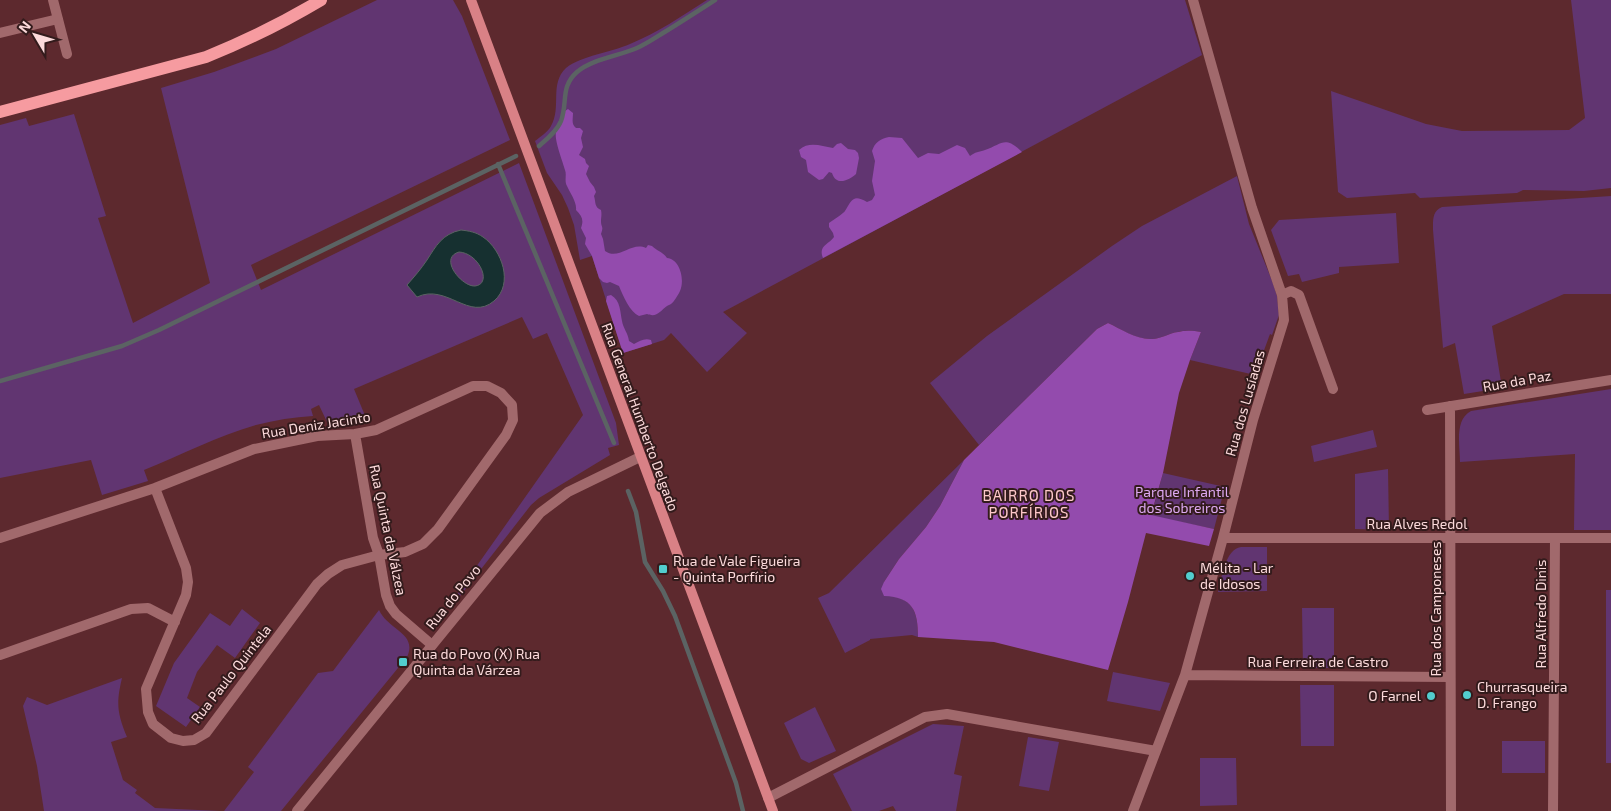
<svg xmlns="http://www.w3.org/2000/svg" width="1611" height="811" font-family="'Exo 2',sans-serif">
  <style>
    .green { fill: #613571 }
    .forest { fill: #934bad }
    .water { fill: #163030; stroke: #5b6363; fill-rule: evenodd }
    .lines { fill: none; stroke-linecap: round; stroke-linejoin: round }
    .stream { stroke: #5b6363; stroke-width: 4.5 }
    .minor { stroke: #a1696c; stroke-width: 10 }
    .tertiary { stroke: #a1696c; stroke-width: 10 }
    .secondary { stroke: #d98186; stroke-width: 10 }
    .primary { stroke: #f69ba0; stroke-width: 12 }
    .poi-dot { fill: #52cdce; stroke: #331b1c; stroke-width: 2 }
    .labels { text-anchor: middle; stroke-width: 4; stroke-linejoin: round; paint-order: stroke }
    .street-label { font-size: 14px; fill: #fcdadb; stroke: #331b1c }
    .park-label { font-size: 14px; fill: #dda9f2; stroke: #331b1c }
    .poi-label { font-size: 14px; fill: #fcdadb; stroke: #331b1c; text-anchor: start }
    .neighbourhood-label { font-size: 15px; letter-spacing: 1px; fill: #fec8ca; stroke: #331b1c }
  </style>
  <rect width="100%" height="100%" fill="#5d292e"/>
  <path class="green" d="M377,0H453L462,16L510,140L251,265L261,290L519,163L616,423L619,445L608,448L610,455L539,498L531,505L460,596L457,594L583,415L547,333L533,339L522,317L354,389L366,418L328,424L319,405L311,409L313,416C294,417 275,420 256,425C218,436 181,455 144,470L148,481L102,495L91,460L0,478V125L26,118L29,126L74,114L106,216L98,218L133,323L210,283L161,88L214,72L276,49Z
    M707,0H1185L1202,55L723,312L747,333L707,372L671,333L664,340L623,353L592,256L580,260L574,225L568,208L562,195L547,173L535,141C540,137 548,132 551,126C562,107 549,84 566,68C581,56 612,52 630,44C657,33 682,16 707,0Z
    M1571,0H1611V188L1584,191L1523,190L1517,193L1420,198L1415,193L1347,198L1338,192L1331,91L1426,124L1462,131L1569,130L1585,118Z
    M1237,176L1249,224L1273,283L1277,296L1279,315L1272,335L1270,334L1255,375L1190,360L1201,332C1193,331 1186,330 1178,332C1169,333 1161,339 1152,339C1136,340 1121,329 1108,323L1097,329L979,445L930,383L987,336L1112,246L1142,226Z
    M1611,196V294H1564L1492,326L1502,388L1464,394L1455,343L1443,348L1433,230C1433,221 1432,211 1442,207Z
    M1396,213L1399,263L1339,267V273L1302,282L1299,274L1288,276L1271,230L1279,220Z
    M1611,389V530H1574L1575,454L1460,462C1460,446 1454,420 1471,411Z
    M1373,430L1377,447L1314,462L1311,446Z
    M964,460L940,506L926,527L899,559L884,582V595C913,597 918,611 918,637L912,635L870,639V640L845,653L818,598L829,593Z
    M1388,469L1389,530L1355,529V474Z
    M1163,473L1225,487L1214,529L1151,516Z
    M1241,547H1267V591L1218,592C1222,578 1225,549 1241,547Z
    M1606,590H1611V763H1606Z
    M1302,608H1334V668H1303Z
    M242,609L260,623L235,658L217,645L197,672L187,698L200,707L186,727L156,706L174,663L210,613L230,626Z
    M379,610C388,630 418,633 407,657L281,811H224L254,772L248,767L318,673L333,671Z
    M1113,672L1170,683L1160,711L1107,701Z
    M122,678C116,703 117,713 127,737L111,742L123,780L137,790L135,793L155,808L220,811H44L37,766L23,706L27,697L47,705Z
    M1300,685H1334V746H1301Z
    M815,707L836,751L809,763L801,759L784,723Z
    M933,724L964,726L954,774L962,776L956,811H896L893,806L879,811H852L833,774Z
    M1028,737L1059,742L1049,791L1019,786Z
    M1502,741H1545V773H1502Z
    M1200,758H1236L1237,805L1200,806Z"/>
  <path class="forest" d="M568,109L573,113C573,119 571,124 576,128H580L583,131L581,138L583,147L579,155L585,159L586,163L589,166L586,174L590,182L594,187L596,192L594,196C596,202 594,207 601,210C602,215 601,217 601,221C601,228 604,225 601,234L603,239L605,251C619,261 631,241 646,248L648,245L652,246C657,251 663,252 667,258C680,259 685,280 680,291C678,295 674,302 671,304C670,305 668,305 667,306C660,311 657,318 647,314L639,316C630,312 623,296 619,286L610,282L607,283L603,282L599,278L592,256L585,244L586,238L581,228C584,220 582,216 576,210C577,202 570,193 567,186C564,181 567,175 565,170C563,162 554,140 556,132C557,128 560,126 562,122C563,118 563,114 565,111Z
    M889,137L902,138L918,158L928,153L939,154L957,145L965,148L970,156C975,152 979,152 985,150C1002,144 1005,135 1022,152L823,258C818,246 828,245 834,237L833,233L829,227V223C833,220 844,213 845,211C852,200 853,194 867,202L872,200L875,195L872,181L875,161L872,151C875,142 880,139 889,137Z
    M841,143L848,149L855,150L858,153L859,158L856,174C848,181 836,186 832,173L829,172L823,179L819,180L808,172L806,160L801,157L799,150C809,141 821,146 833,148L837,144Z
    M611,295C621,301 620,312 622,321C623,328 628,333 629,341L634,344C640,341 644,338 651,340L652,344L623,353L606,301L607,296Z
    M1108,323C1121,329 1137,340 1152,339C1161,339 1169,333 1178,332C1186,330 1194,331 1201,332L1190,360L1179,393L1163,473L1151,515L1214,529L1209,546L1146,533L1128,602L1108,670L994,642L918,637C918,611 913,597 884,596L881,589L884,582L899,559L926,527L940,506L964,460L1097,329Z"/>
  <path class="water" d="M461,230C469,231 476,232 483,237C502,250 514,284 494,301C469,322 447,283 417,297L407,285C414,277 421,269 427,260C436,246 442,234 461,230ZM459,252C479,253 493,284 475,286C462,287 438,258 459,252Z"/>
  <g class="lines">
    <path class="stream" d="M539,146C547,139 557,131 561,121C568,102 560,87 577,72C592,59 619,56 637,48C646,44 655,38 663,33C681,22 698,11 715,0
      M498,164L614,443
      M0,381L122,346L159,330L516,156
      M628,491L636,512L645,562L663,591L675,616L736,783L743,811"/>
    <path class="minor" d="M53,0L67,54
      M0,33L58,19
      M1282,295L1291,291L1299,295L1333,389
      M1450,406L1451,811
      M1427,410L1611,380
      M355,434L373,538L379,555L386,595L390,606L396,614L432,645
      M0,538L155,488L254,449L317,436L355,434L376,430L473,386H487L501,393L512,405L513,420L506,435L438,529L423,544L405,552L379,555L342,565L328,574L317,584L206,733L194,740L183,741L171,738L153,724L148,712L146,689L186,595L188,582L186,568L155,488
      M1223,538H1611
      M0,655L131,609L148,608L175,622
      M1185,675L1450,677
      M768,798L925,717L947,714L1156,751
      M1133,811L1185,675L1223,538L1253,420L1284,320L1282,295L1252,208L1193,0
      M1553,811L1555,538"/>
    <path class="tertiary" d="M297,811L540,513L568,492L640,457"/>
    <path class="secondary" d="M471,0L773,811"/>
    <path class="primary" d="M0,112L206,57C246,41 284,22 321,0"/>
  </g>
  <g class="poi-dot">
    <rect x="658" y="564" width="10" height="10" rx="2.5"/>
    <circle cx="1190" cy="576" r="5"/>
    <rect x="398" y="657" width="10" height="10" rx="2.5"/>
    <circle cx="1467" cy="695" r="5"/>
    <circle cx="1431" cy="696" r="5"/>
  </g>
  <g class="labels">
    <g class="street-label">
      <text transform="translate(1517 381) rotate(-10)" y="5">Rua da Paz</text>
      <text transform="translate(1245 403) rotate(-74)" y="5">Rua dos Lusíadas</text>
      <text transform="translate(640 417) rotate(70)" y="5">Rua General Humberto Delgado</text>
      <text transform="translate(316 425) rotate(-9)" y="5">Rua Deniz Jacinto</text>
      <text x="1417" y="529">Rua Alves Redol</text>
      <text transform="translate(388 530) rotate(78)" y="5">Rua Quinta da Válzea</text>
      <text transform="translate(453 597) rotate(-51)" y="5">Rua do Povo</text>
      <text transform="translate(1436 609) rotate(-90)" y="5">Rua dos Camponeses</text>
      <text transform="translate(1541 614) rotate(-90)" y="5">Rua Alfredo Dinis</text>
      <text x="1318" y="667">Rua Ferreira de Castro</text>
      <text transform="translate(231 674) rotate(-52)" y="5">Rua Paulo Quintela</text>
    </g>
    <g class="park-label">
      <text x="1182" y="497">Parque Infantil<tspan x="1182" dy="16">dos Sobreiros</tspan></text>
    </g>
    <g class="poi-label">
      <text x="673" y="566">Rua de Vale Figueira<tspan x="673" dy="16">- Quinta Porfírio</tspan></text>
      <text x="1200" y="573">Mélita - Lar<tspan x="1200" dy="16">de Idosos</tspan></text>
      <text x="413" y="659">Rua do Povo (X) Rua<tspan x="413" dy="16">Quinta da Várzea</tspan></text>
      <text x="1477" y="692">Churrasqueira<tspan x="1477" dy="16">D. Frango</tspan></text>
      <text x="1421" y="701" text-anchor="end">O Farnel</text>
    </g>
    <g class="neighbourhood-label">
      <text x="1029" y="501">BAIRRO DOS<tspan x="1029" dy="17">PORFÍRIOS</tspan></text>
    </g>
  </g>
  <g transform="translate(35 35) rotate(308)" stroke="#331b1c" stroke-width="4" paint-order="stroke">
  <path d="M0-4L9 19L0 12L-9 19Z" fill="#fcdadb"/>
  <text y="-8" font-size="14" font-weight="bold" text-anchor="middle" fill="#fcdadb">N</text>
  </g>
</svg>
